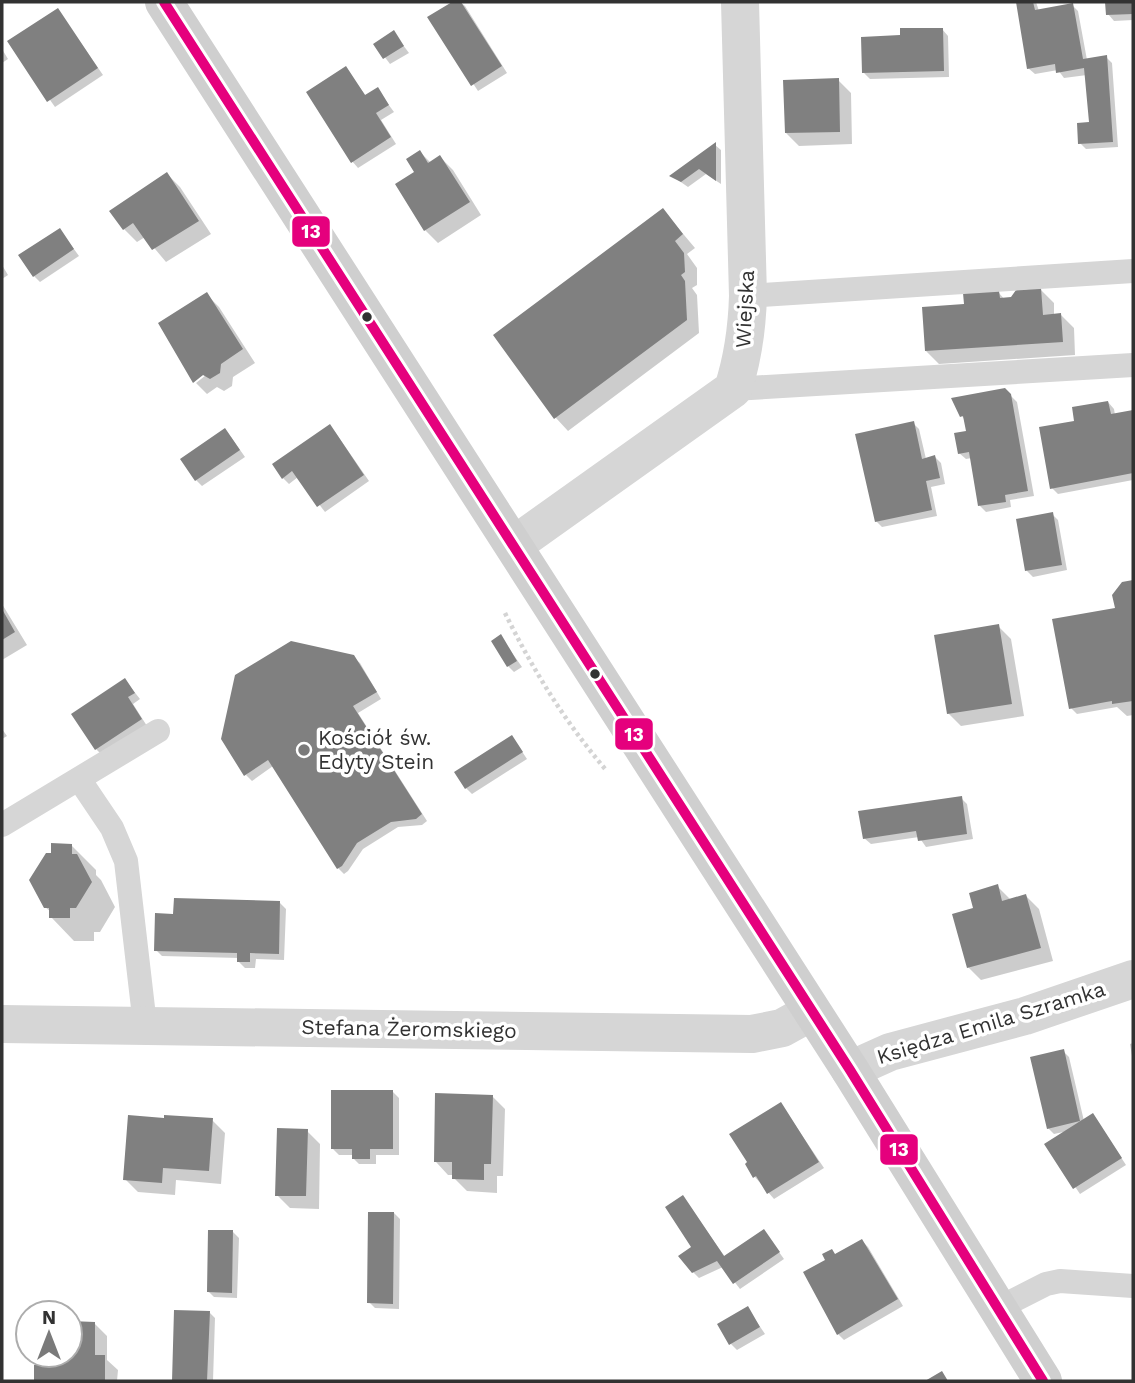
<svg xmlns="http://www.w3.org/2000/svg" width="1135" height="1383" font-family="'Work Sans',sans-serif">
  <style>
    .shadow { fill: #0003 }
    .building { fill: #808080 }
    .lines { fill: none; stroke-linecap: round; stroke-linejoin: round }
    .path { stroke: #d4d4d4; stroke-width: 4.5; stroke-dasharray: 3.5 3.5; stroke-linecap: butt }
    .lane { stroke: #d6d6d6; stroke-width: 24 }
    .street { stroke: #d6d6d6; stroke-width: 38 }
    .secondary { stroke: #cfcfcf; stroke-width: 38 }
    .bus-1-casing { stroke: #fff; stroke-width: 16 }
    .bus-1 { stroke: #e5007d; stroke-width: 10 }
    .bus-dot { fill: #323232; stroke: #fff; stroke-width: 2.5 }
    .poi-dot { fill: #7a7a7a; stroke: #fff; stroke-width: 2.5 }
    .labels { text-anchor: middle; stroke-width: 7; stroke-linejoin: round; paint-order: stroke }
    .street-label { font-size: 21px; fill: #323232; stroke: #fff }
    .poi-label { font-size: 21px; fill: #323232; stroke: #fff; text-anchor: start }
    .line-badge { stroke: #fff; stroke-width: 2.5 }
    .badge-label { font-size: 19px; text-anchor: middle; font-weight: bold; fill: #fff }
  </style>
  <rect width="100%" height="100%" fill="#fff"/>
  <path class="shadow" d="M456,2H460L465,6L507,73L478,91L430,18Z
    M1018,2H1036L1039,11L1072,5L1078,11L1087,60L1106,57L1112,63L1118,147L1086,149L1080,143L1091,124L1087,75L1064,78L1058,70L1035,74L1028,68Z
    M1107,2H1133V20L1114,21L1108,14Z
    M58,10L103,75L55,107L9,42Z
    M942,29L948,36L949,77L870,79L864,73L901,37Z
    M394,33L409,53L390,64L375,44Z
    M2,49L8,59L2,63Z
    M346,69L366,96L377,89L394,112L381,120L396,144L358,168L352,161Z
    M838,80L851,93L852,144L799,146L786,133Z
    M715,145L721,150V184L706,174L688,187L672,176Z
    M420,152L431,163L440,157L453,170L481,215L438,243L425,230L416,173Z
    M167,174L180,187L211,234L166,262L145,237L137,242L124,229Z
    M663,210L695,248L687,254L697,268V285L692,288L697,295L699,333L568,431L556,418L495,335Z
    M60,230L79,256L40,282L34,276Z
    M2,265L8,275L2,279Z
    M1041,290L1054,303V316L1061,315L1074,328L1075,355L939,364L926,351L966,306L999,293L1005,300Z
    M206,294L219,307L255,363L233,377L232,386L224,391L217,387L207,394L196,383L211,371L195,379V382L161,324Z
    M1005,390L1017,402L1034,496L1010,500L1011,507L986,512L980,506L972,458L966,459L959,453L968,432L965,420L962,416Z
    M1108,402L1114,409L1115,415L1133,411V480L1058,494L1052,488L1076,422Z
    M913,423L919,429L926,459L935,457L941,463L945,484L931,487L937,516L882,527L876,521Z
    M335,432L369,481L325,512L298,477L289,484L283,478Z
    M231,437L245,457L202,486L196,480Z
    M1052,514L1058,520L1067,570L1033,577L1027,571Z
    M1133,582V715L1127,716L1117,707L1077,714L1071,708L1117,610L1123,584Z
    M2,604L27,645L2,660Z
    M998,626L1011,639L1024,716L961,726L948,713Z
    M501,637L522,667L514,672L508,666Z
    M353,657L360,663L381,699L358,713L427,821L422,825L398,827L363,849L348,871L344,874L338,868L273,766L252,781L246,775Z
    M125,680L140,699L133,704L147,726L102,755L96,749Z
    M2,729L7,736L2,739Z
    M517,744L527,759L472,794L466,788Z
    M961,798L967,804L973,839L926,847L919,837L871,844L864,838Z
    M72,846L96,870V875L101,880L115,907L100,932H94V941H74L51,917V912L45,907Z
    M997,886L1011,900L1026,896L1039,909L1053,961L981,980L968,967L975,910Z
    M280,903L286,909L284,960L256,959L255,968H245L239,962V958L162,956L156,950L175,916Z
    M1133,1043V1062L1130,1044Z
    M1063,1051L1069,1057L1084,1121L1098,1122L1126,1165L1080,1194L1047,1145L1068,1131L1054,1134L1048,1128Z
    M393,1092L399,1098V1155H376V1164H359L353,1158V1155H339L333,1149Z
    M492,1096L505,1109L503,1176H497V1193L467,1191L454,1178V1175H448L436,1162Z
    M781,1104L824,1168L774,1199L755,1177L747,1165Z
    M212,1120L225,1133L221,1184L176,1180L175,1195L138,1192L125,1179Z
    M307,1131L320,1144L319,1209L290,1208L277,1195Z
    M683,1197L725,1257L764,1231L784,1259L740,1289L723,1267L699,1278L693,1272V1247Z
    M394,1213L400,1219L399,1309L375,1308L369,1302Z
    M233,1232L239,1238L237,1298L214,1297L208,1291Z
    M862,1241L868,1247L903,1306L844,1340L838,1334L836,1256Z
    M748,1309L765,1334L737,1350L731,1344Z
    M176,1312H209L215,1318L213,1381H174Z
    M70,1323H94L107,1336V1360L118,1370L117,1381H36V1367H43V1355H70Z"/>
  <path class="building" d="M452,2H461L502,66L471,86L427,17Z
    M1016,2H1033L1035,10L1073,3L1083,59L1107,55L1113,142L1078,144L1077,123L1089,122L1084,68L1056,73L1055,64L1027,69Z
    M1105,2H1133V14L1106,15Z
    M58,8L98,68L47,102L7,41Z
    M900,28H943L944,71L862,73L861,37L900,35Z
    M394,30L404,46L383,59L373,44Z
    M346,66L365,95L378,87L389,105L376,113L391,137L351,163L306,92Z
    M839,78L840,132L785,133L783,80Z
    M716,142V181L699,169L681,182L669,176Z
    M420,150L428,163L440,155L470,202L424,231L395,184L414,172L406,159Z
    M167,172L199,221L152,250L133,223L123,230L109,211Z
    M663,208L683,234L675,241L684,253L685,272L681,275L685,281L687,320L554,419L493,335Z
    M60,228L74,249L33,277L18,255Z
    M1041,288L1043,315L1061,313L1063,342L925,351L922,307L964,304L963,293L999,291L1000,298L1011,297L1016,290Z
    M207,292L243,349L221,364L220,373L210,379L203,375L193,383L158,323Z
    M1005,388L1011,394L1028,491L1005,495L1006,502L978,506L969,452L958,454L954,433L966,431L963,416L960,417L951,398Z
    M1108,401L1111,414L1133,410V473L1050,489L1039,427L1074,421L1072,407Z
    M914,421L922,459L935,455L940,478L926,481L932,510L875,522L855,434Z
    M330,424L364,475L317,507L292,471L282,479L272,464Z
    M225,428L240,450L195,481L180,459Z
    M1053,512L1062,565L1025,571L1016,519Z
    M1133,580V701L1112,704V701L1106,702L1069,709L1052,619L1115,608L1112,595L1122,582Z
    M2,609L15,632L2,640Z
    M999,624L1012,704L947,714L934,635Z
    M501,634L517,661L507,667L491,641Z
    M291,641L354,655L377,692L353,706L422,814L416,819L391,822L357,843L342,866L337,869L268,760L244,776L221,739L235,675Z
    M125,678L135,693L128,697L142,719L95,750L71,714Z
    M512,735L523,752L465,789L454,772Z
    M962,796L967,834L918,841L916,831L863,839L858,811Z
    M51,843L72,844V854H77L92,882L76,908H70V918H49V908H44L29,880L46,853H51Z
    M998,884L1002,901L1026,894L1041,948L967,968L952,914L973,908L969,893Z
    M174,898L280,901L279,954L250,953V962H237V953L154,951L155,913L173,914Z
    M1064,1049L1080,1121L1047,1129L1030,1057Z
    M331,1090H393V1149H370V1159H352V1149H331Z
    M435,1093L493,1095L491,1164H484V1180L452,1179V1162H434Z
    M781,1102L819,1162L767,1194L756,1176L753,1178L745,1164L747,1162L729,1134Z
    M1093,1113L1122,1158L1073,1189L1044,1144Z
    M128,1115L164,1118V1115L213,1118L209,1171L163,1168L162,1183L123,1180Z
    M277,1128L308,1129L306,1196H275Z
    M683,1195L724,1256L764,1229L780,1252L733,1284L717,1261L692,1273L678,1256L691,1247L665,1207Z
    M368,1212H394L393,1304L367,1303Z
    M208,1230H233L232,1293L207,1292Z
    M862,1239L898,1299L837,1335L803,1272L825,1260L822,1254L832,1249L835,1254Z
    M748,1306L760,1327L729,1345L717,1324Z
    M174,1310L210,1311L207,1381H172Z
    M70,1321L95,1322V1355H105V1381H34V1365H41L42,1355H70Z
    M942,1371L948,1381H925Z"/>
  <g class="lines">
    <path class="path" d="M505,613C533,670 565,722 606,770"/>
    <path class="lane" d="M748,296L1133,271
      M733,389L1133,365
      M79,779L112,828L126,861L145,1025
      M2,825L158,731
      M999,1308L1046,1284L1060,1281L1133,1286"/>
    <path class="street" d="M514,545L733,389C743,358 747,329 748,296L740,2
      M2,1024L752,1034L782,1028L811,1012
      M850,1070L890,1052L1025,1016L1133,979"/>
    <path class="secondary" d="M164,2L850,1070L1043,1381"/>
    <g class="bus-1-casing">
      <path id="bus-1" d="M164,2L850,1070L1043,1381"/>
    </g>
    <use href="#bus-1" class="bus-1"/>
  </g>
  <g class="bus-dot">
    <circle cx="367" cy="317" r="6"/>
    <circle cx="595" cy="674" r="6"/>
  </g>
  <circle class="poi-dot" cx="304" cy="750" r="7"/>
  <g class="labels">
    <g class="street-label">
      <text transform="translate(745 309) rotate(-87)" y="7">Wiejska</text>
      <text transform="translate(991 1023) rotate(-17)" y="7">Księdza Emila Szramka</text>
      <text transform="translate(409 1029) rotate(1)" y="7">Stefana Żeromskiego</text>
    </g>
    <g class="poi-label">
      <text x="318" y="745">Kościół św.<tspan x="318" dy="24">Edyty Stein</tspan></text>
    </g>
  </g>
  <g class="line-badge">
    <rect x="291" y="215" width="40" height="33" rx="7" fill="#e5007d"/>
    <rect x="614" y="717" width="40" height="34" rx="7" fill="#e5007d"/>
    <rect x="879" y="1133" width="40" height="33" rx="7" fill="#e5007d"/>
  </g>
  <g class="badge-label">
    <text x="311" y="238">13</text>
    <text x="634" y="741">13</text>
    <text x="899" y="1156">13</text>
  </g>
  <rect width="1135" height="1383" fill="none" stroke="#323232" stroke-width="7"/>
  <g transform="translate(49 1334)"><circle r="33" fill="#ffffff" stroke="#adadad" stroke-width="2"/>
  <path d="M0-5L12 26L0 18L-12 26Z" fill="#7a7a7a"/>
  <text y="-10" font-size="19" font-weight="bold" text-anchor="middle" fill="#323232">N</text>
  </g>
</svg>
